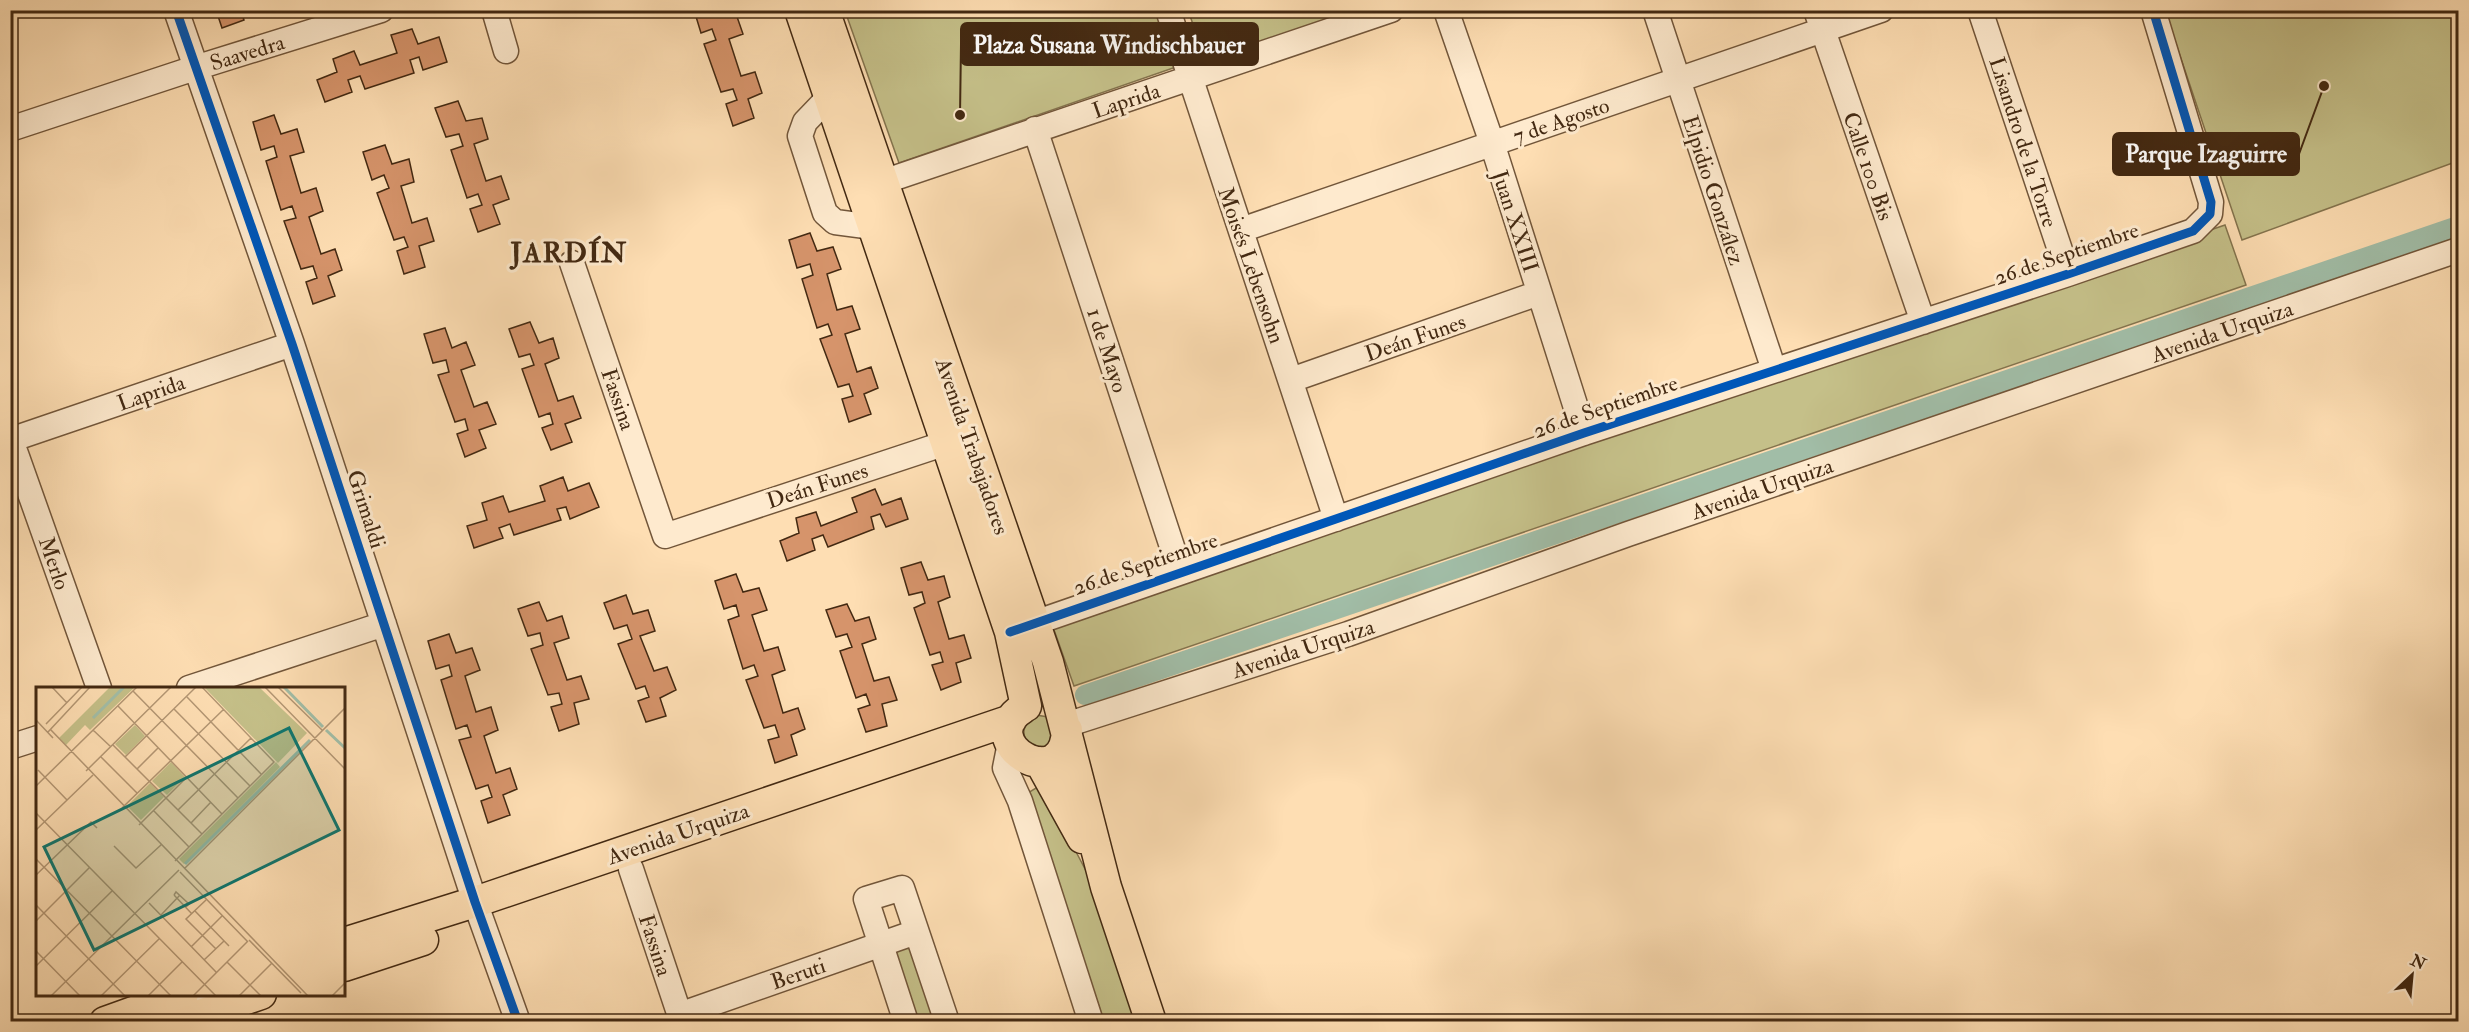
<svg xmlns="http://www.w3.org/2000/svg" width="2469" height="1032" font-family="'IM FELL Double Pica',serif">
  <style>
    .green { fill: #c5c089; stroke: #84744e; stroke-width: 1.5 }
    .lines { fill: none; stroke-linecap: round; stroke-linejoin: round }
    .canal { stroke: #a1bda7; stroke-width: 20 }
    .building { fill: #d6946b; stroke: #432912; stroke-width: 1.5 }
    .minor-casing { stroke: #72563a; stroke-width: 27 }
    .major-casing { stroke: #432912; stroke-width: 33 }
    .minor { stroke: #feeace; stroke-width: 24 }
    .major { stroke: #fedeb3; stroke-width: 30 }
    .cycleway-casing { stroke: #feeace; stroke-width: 13 }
    .cycleway { stroke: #0057b8; stroke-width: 9 }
    .labels { text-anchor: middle; stroke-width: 6; stroke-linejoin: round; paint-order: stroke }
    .street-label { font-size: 22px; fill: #432912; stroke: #feeace }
    .district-label { font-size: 28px; font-weight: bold; letter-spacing: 1.5px; fill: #432912; stroke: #feeace }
    .inset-river { fill: none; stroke: #a1bda7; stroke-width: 3 }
    .inset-road { fill: none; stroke: #b39673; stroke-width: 1.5 }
    .view { fill: #0f766e; fill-opacity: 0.15; stroke: #0f766e; stroke-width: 3 }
    .inset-edge { fill: none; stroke: #432912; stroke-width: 3 }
    .leader { fill: none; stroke: #432912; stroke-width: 2 }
    .callout-dot { fill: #432912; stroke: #feeace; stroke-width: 2 }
    .callout { fill: #432912; stroke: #432912; stroke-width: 2 }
    .callout-label { font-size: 24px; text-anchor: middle; font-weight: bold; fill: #fff }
  </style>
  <rect width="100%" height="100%" fill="#fedeb3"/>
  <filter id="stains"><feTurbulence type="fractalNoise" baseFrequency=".00333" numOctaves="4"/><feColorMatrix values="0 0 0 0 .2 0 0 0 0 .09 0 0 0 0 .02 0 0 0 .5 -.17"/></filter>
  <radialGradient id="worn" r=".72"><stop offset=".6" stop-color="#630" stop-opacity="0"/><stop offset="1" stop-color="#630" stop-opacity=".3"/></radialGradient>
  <path class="green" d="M1188,10L1367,11L1206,62Z
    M845,11H1158L1176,67L899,163Z
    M2165,11H2458V161L2242,240Z
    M2225,225L2246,285L1074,686L1053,627Z
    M1036,715L1048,717L1054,742L1040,750L1026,742C1021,728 1025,725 1036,715Z
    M1041,785L1095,888L1140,1021H1104L1026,794Z
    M911,942L937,1021H914L890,949Z"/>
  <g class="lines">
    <path class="canal" d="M1085,695L2458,226"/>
  </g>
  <path class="building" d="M216,10H241L244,20L222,28Z
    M694,10H720L721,15L735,11L743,34L729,39L741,76L755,72L762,93L748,99L754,118L733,126L726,104L737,100L733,89L721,92L704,44L716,40L712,29L701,33Z
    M412,29L418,44L439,37L447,62L423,70L419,57L410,60L414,73L365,89L360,76L348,80L352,92L325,102L317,80L337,72L333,59L354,51L360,65L397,53L391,35Z
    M458,101L466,121L482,118L488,139L474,144L486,181L501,176L509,199L493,205L500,224L478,232L470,209L482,205L478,194L467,198L451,150L463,146L459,134L446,137L435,108Z
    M274,115L281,134L297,129L304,152L290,156L301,193L316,188L323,211L309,217L321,254L335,249L342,270L328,276L335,296L313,304L306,282L317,278L313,266L301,269L284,221L296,218L292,206L281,210L266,161L277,157L274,146L261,150L253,122Z
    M385,145L392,164L409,159L414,182L401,186L412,223L427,218L434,241L419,246L425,267L404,274L397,251L408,247L404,237L394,240L377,193L389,188L384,175L372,180L363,152Z
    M810,233L817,251L833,247L841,269L827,274L837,310L852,306L860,329L845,334L857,372L871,367L878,388L864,394L871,414L849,422L842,399L853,396L849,384L838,387L820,339L832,335L828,324L817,328L802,279L813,275L810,264L797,268L789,240Z
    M530,322L539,343L553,338L559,358L545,364L558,401L573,396L581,418L565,424L572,442L551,450L542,428L553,424L550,413L539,417L522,369L534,365L530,354L519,357L509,329Z
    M445,328L452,348L466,342L475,365L461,370L474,407L487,402L496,424L479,430L486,448L465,457L457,434L468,430L465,419L455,422L438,375L449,372L446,360L433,363L424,334Z
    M563,477L568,491L589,483L599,507L570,519L566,507L557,509L561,520L514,535L510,524L499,528L503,538L474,548L467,526L487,520L482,503L503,496L509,512L545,501L540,486Z
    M875,489L882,505L901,498L908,519L886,527L880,514L871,517L874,529L828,547L823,535L812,539L815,550L787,561L780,541L799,533L796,518L816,512L821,526L857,512L852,498Z
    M921,562L928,580L944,576L950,597L938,602L949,639L964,635L971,658L956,663L961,682L941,690L932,665L943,662L940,652L930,655L914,608L925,603L922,592L909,595L901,568Z
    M736,574L743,592L759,588L767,610L752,615L764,651L778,647L785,670L772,675L783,713L798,708L805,729L791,735L797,755L775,763L768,740L779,737L775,725L764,728L746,680L758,676L754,665L743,669L728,620L739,616L736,605L724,609L715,581Z
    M626,595L633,614L648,610L655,631L640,636L654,671L667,667L676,690L660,698L666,716L646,722L638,701L649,697L645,686L636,689L618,644L632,639L627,625L614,629L604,603Z
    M539,602L547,621L562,616L569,638L554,643L567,680L581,676L589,699L574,703L579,724L559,731L551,707L562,704L559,693L548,695L531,649L543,645L540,633L528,636L518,609Z
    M847,604L855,621L869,617L876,639L862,644L874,681L889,677L897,700L882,704L887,726L866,732L858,709L870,705L866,694L856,698L840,651L852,647L847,634L836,637L826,610Z
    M449,634L456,653L472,648L480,670L465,676L476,712L491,707L498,730L484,736L496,773L510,768L517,789L503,795L510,815L488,823L481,801L492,797L488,785L476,789L459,740L471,737L467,725L456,729L441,680L452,676L449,665L436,669L428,641Z"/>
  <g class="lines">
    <g class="minor-casing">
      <path id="minor" d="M176,10L292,344L475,902L518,1022
        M494,10L506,51
        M1168,10L1336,519
        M1446,10L1492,143L1584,433
        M1655,10L1774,370
        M1816,10L1923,322
        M1980,10L2068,274
        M829,97L805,122L800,136L825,213L835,222L873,227
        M10,129L195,68L381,10
        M1035,129L1180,571
        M868,187L1391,10
        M1241,230L1881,10
        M572,263L665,536L946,443L962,440
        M1291,380L1539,293
        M10,437L99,688
        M10,440L292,344
        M1017,629L1584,433L2068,274L2193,231L2210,214L2211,202L2153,10
        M189,688L384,624
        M1066,725L1348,634L1628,534L2458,250
        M1010,743L1005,768L1020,801L1091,1022
        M10,747L38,738
        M631,869L682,1022
        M200,994L209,1022
        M679,1015L916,932
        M906,1022L866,899L902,888L947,1022"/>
    </g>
    <g class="major-casing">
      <path id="major" d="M800,10L1010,632L1026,706
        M824,10L1048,662L1106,887L1151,1022
        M1023,708C971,741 1064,799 1067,730
        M1040,762L1082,838
        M344,943L475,902L1011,720
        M344,966L423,940
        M105,1022L183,994
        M180,1022L261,994"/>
    </g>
    <use href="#minor" class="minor"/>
    <use href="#major" class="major"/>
    <g class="cycleway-casing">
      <path id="cycleway" d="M176,10L292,344L475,902L518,1022
        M1010,632L1584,433L2068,274L2193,231L2210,214L2211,202L2153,10"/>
    </g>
    <use href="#cycleway" class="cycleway"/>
  </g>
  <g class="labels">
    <g class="street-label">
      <text transform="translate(247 52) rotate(-17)" y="8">Saavedra</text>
      <text transform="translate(1126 100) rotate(-18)" y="8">Laprida</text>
      <text transform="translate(1561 120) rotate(-19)" y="8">7 de Agosto</text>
      <text transform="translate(2024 142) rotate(72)" y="8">Lisandro de la Torre</text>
      <text transform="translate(1869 166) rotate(71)" y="8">Calle 100 Bis</text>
      <text transform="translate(1714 190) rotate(72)" y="8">Elpidio González</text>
      <text transform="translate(1516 221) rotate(72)" y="8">Juan XXIII</text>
      <text transform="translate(2066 253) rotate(-19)" y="8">26 de Septiembre</text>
      <text transform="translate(1252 265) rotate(71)" y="8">Moisés Lebensohn</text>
      <text transform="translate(2222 331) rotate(-19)" y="8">Avenida Urquiza</text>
      <text transform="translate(1415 337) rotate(-19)" y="8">Deán Funes</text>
      <text transform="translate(1108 350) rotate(72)" y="8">1 de Mayo</text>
      <text transform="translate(151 392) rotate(-19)" y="8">Laprida</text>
      <text transform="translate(619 399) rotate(71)" y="8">Fassina</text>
      <text transform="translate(1605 406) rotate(-19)" y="8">26 de Septiembre</text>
      <text transform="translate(973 446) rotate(71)" y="8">Avenida Trabajadores</text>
      <text transform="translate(817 485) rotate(-18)" y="8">Deán Funes</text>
      <text transform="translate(1762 488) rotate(-19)" y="8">Avenida Urquiza</text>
      <text transform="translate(367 509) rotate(72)" y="8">Grimaldi</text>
      <text transform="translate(55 563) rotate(71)" y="8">Merlo</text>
      <text transform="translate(1145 563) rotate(-19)" y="8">26 de Septiembre</text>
      <text transform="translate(1303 648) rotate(-18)" y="8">Avenida Urquiza</text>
      <text transform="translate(678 833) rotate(-19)" y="8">Avenida Urquiza</text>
      <text transform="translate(656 945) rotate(72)" y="8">Fassina</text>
      <text transform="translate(798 973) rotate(-19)" y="8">Beruti</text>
    </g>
    <g class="district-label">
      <text x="569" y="262">JARDÍN</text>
    </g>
  </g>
  <g transform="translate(36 687)">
    <rect width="309" height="309" fill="#fedeb3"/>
    <path d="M74,0H99L54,43L49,38L30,58L23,51ZM168,0H223L271,46L242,76ZM99,38L109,49L90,68L79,57ZM135,75L149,90L131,108L116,94ZM240,75L244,80L148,177L143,172ZM114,96L128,110L105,133L91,119Z" fill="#c5c089"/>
    <path class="inset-river" d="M248,0L287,40M57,31L88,0M290,43L309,61M149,177L274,53"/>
    <path class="inset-road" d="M16,0L31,16M229,0L309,82M242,0L286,43M97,4L202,111M151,10L226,88M82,19L186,127M138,22L214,99M0,33L17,51M10,37L46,0M14,42L272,309M57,43L75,60M12,45L54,0M77,58L166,147M65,70L101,106M89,70L160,0M101,82L122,61M2,83L31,113M50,84L135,0M0,99L101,0M86,121L188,22M117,123L153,160M142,123L215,51M0,126L180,309M155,136L175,115M103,138L151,90M0,143L57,88M78,159L100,181L126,157M0,172L135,309M139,174L238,75L166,0M149,181L309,21M144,185L212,255M0,188L55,135L61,141M138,208L156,227M138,208L140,205L153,217L150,220M170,213L150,232L180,262M113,216L180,285M0,218L89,309M159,224L193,259M125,228L144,208M0,234L54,180M213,253L265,306M155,260L186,229M0,264L44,309M168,273L188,254M191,275L225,309M0,279L76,204M15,309L143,183M65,309L124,251M112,309L146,275M157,309L212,254M203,309L236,276M296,309L309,296"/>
    <path class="view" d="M253,41L303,143L58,263L8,160Z"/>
    <rect width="309" height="309" class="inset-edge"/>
  </g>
  <path class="leader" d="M960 115L961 44M2324 86L2299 154"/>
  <g class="callout-dot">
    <circle cx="960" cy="115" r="6"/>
    <circle cx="2324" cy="86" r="6"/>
  </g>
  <g class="callout">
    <rect x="961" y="23" width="297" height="42" rx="6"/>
    <rect x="2113" y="133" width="186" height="42" rx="6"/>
  </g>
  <g class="callout-label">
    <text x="1109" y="53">Plaza Susana Windischbauer</text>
    <text x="2206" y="162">Parque Izaguirre</text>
  </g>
  <rect width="2469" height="1032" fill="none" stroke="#fedeb3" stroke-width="36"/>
  <rect x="12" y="12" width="2445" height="1008" fill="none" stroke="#432912" stroke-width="3"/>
  <rect x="18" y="18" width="2433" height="996" fill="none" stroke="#432912" stroke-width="1.5"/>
  <g transform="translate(2412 975) rotate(26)" stroke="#feeace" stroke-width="4.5" paint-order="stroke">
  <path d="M0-4.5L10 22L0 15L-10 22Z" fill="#432912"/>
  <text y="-9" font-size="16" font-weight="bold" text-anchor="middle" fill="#432912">N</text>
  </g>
  <rect width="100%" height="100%" filter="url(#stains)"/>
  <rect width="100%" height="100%" fill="url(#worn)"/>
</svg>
